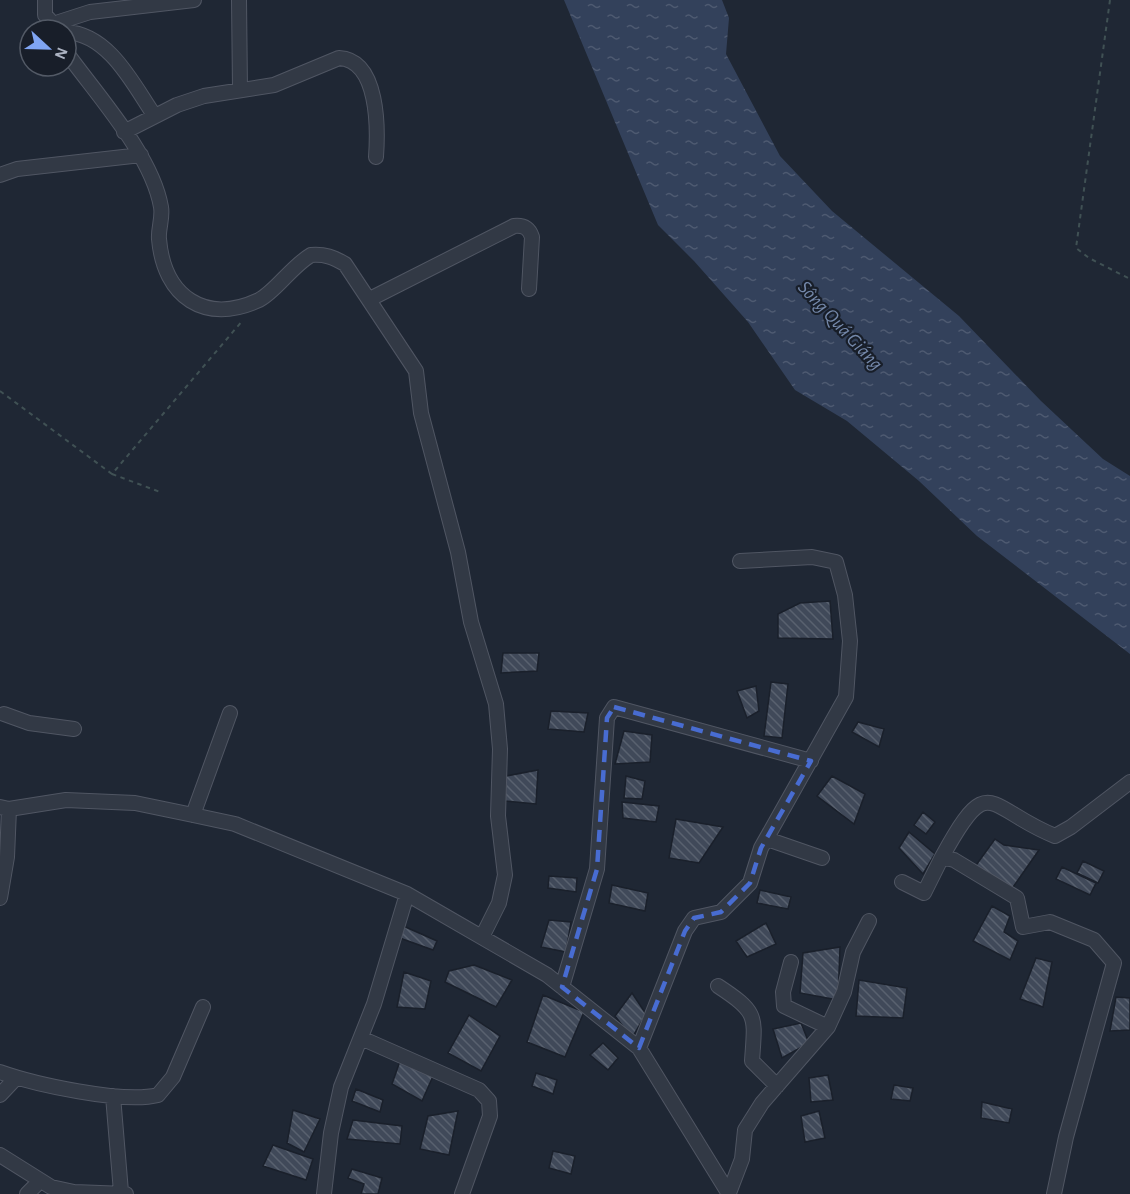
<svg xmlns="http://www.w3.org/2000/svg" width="1130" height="1194" font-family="'Alegreya Sans',sans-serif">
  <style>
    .water { fill: url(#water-ripples) }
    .building { fill: url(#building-back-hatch); stroke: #1a202b; stroke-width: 1.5 }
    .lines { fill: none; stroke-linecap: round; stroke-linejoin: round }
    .minor-casing { stroke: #505663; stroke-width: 16 }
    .path { stroke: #405154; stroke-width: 2; stroke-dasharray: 4.5 4.5; stroke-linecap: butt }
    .minor { stroke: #323945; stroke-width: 14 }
    .marked { fill: none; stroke: #486cd1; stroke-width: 4.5; stroke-dasharray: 12 8; stroke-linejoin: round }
    .labels { text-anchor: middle; stroke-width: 4.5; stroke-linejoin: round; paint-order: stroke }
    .water-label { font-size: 20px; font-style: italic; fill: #7488aa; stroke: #181e29 }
  </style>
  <defs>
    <pattern id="water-ripples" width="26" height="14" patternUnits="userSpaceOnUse" patternTransform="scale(1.5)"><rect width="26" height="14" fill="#33415b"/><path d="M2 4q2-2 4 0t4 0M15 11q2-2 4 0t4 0" fill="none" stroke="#4e5a71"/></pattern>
    <pattern id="building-back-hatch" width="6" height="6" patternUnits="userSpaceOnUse" patternTransform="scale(1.5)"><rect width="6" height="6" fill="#404959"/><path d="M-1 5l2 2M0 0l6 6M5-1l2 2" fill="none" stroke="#59616f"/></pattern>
  </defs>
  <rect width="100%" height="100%" fill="#1f2734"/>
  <path class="water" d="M564,0H722L729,18L726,54L780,156L832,211L959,316L1041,401L1103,459L1130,476V654L977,536L919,481L847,421L795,390L748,322L694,261L658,225Z"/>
  <path class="building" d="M830,601L833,639L778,638V614L800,603Z
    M503,653H539L537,671L501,673Z
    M771,682L788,684L782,738L764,736Z
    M756,686L759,711L747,718L737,691Z
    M551,711L588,713L584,732L548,729Z
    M858,722L884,729L879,747L852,732Z
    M624,731L652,735L650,762L615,764Z
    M538,770L536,804L505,801L506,776Z
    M626,776L645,781L642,799L624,798Z
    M832,776L865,794L854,824L817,796Z
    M622,802L659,806L656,822L623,818Z
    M923,812L935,822L926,834L914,825Z
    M676,819L723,827L699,863L669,858Z
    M909,832L935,854L923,874L899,848Z
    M995,839L1004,845L1039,850L1011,890L974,868Z
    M1083,861L1104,871L1098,883L1077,873Z
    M1062,867L1096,883L1090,895L1056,879Z
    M549,876L577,878L576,892L548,888Z
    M612,885L648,893L645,911L609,903Z
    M760,890L791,897L788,909L757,903Z
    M992,906L1010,916L1004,932L1018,941L1010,960L973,941Z
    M549,920L571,922L566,952L541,947Z
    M766,923L776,944L747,957L736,941Z
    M401,925L437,941L433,950L397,937Z
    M840,947L838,1000L800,993L803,953Z
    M1036,958L1052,962L1043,1007L1020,999Z
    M474,965L512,980L496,1007L445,982L449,971Z
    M404,972L431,981L425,1009L397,1007Z
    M859,980L907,988L903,1018L856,1016Z
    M632,993L646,1014L632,1038L615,1016Z
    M543,995L584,1012L565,1057L527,1042Z
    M1116,997L1130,998V1030L1110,1031Z
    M469,1015L500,1036L481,1071L448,1053Z
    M801,1023L809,1043L782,1058L773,1029Z
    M603,1043L618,1058L608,1070L590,1055Z
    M400,1061L434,1074L422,1101L392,1084Z
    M536,1073L557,1080L553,1094L532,1086Z
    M828,1075L833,1100L811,1102L809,1078Z
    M894,1085L913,1088L910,1101L891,1099Z
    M356,1089L383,1100L380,1112L352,1101Z
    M982,1102L1012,1109L1009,1123L981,1118Z
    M293,1110L320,1119L304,1152L287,1143Z
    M458,1111L449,1155L420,1149L428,1116Z
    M819,1111L825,1138L805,1142L801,1116Z
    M353,1120L402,1126L400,1144L347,1139Z
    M273,1145L313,1159L306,1180L263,1166Z
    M553,1151L575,1156L571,1174L549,1168Z
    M352,1169L382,1178L378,1194H361L364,1184L348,1178Z"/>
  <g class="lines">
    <g class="minor-casing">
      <path id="minor" d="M45,0V15L56,27
        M239,0L240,89
        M55,30L59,22L90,12L194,0
        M66,32C109,34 133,84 154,115
        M66,52C97,95 152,155 161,207C163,218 158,229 159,239C164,297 205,325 259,300C275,292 292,266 311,255C325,254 333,257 345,264L416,371L421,413L458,552L471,622L496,704L500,749L498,816L505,875L499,903L482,937
        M124,132L177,105L204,96L274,85L339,58C379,60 378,129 376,157
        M0,175L17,169L141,155
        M370,299L514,226C524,225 529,228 532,237L529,289
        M4,714L29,723L74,729
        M0,807L9,809L66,800L135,803L193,815L235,824L407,894L547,975L639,1048L729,1194
        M193,815L230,713
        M767,839L822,858
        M942,857C990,769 986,808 1055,836L1071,827L1130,782
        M902,882L924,893L942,857L954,860L1017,898L1023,927L1050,922L1094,940L1114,963L1066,1137L1054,1194
        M0,898L7,857L9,809
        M791,962L783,992L784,1006L828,1027
        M718,986C759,1013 755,1016 752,1061L777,1086
        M562,987L597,869L607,718L614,707L811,761
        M361,1038L479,1090L489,1101L490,1116L462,1194
        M639,1048L685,931L694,918L721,912L750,883L761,848L846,697L850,641L845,595L836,562L812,557L740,561
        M0,1072C34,1084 123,1104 158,1095L173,1077L203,1007
        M0,1095L16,1078
        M113,1096L121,1192
        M0,1155L51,1187L74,1192L126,1194
        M729,1193L742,1159L745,1130L762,1103L828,1027L844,992L853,952L869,921
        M27,1194L39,1182
        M324,1194L331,1133L341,1087L374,1004L407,894"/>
    </g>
    <path class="path" d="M1110,0L1076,248L1089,258L1130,279
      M0,391L112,474L243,320
      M112,474L160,492"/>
    <use href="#minor" class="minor"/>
  </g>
  <path class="marked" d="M614,707L811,761L761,848L750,883L721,912L694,918L685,931L639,1048L562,987L597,869L607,718Z"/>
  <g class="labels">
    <g class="water-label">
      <text transform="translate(841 325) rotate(47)" y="7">Sông Quá Giáng</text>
    </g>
  </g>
  <g transform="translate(48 48) rotate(112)"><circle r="28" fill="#181e29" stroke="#535a66" stroke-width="1.5"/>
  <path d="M0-4.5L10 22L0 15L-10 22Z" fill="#80a5f3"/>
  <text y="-9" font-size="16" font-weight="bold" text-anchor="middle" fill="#acb3c2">N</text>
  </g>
</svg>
